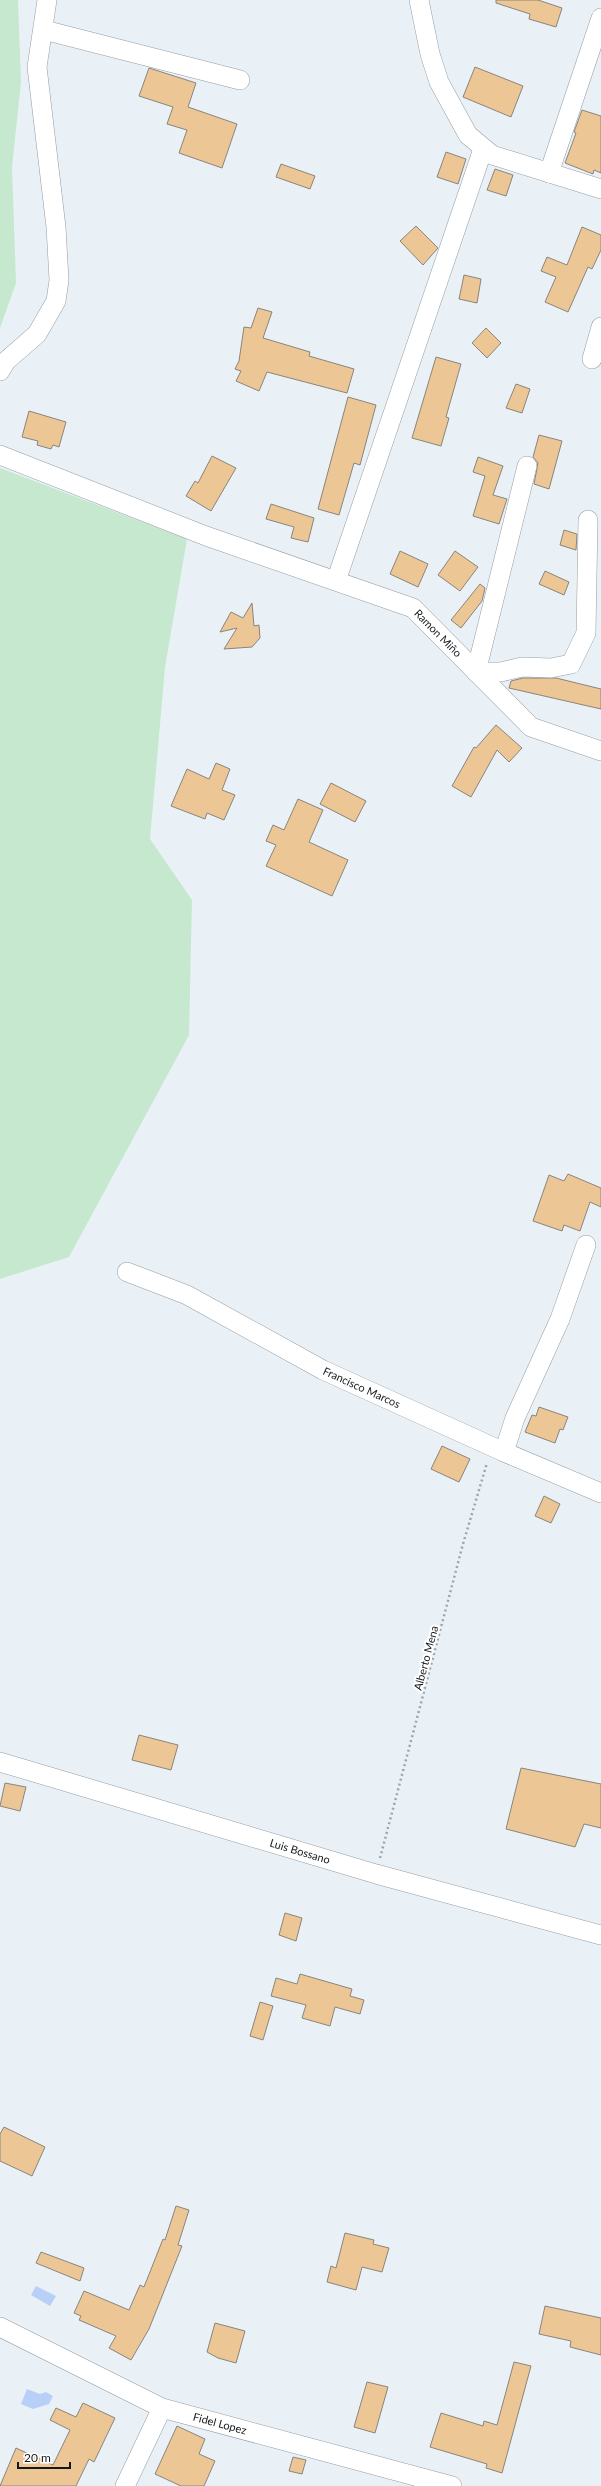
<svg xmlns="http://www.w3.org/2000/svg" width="601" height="2486" font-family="Lato,sans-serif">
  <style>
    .green { fill: #c5e8ce }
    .water { fill: #b8cff7 }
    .building { fill: #ecc795; stroke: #89847d }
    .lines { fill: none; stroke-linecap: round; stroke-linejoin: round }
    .minor-casing { stroke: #969da3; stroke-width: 20 }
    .path { stroke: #9ea4a9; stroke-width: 2.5; stroke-dasharray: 2 3; stroke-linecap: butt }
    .minor { stroke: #fff; stroke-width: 19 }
    .labels { text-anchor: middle; stroke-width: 4; stroke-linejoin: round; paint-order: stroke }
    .street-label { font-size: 11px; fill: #15181a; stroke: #fff }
  </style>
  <rect width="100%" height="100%" fill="#e9f1f7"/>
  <path class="green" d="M0,0H18L21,82L12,167L16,283L0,328Z
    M0,468L187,539L165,667L150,839L192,900L189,1035L69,1257L0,1279Z"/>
  <path class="water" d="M36,2286L56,2296L50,2306L31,2295Z
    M27,2389L40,2394L46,2392L53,2396L49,2404L33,2409L21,2404Z"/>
  <path class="building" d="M496,0H538L562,8L556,27L529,19L530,14L496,3Z
    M475,67L523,86L511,117L463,97Z
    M149,68L196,83L188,107L237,124L222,168L179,153L187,130L167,124L173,107L139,96Z
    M582,110L601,116V173L594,170L593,174L565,163L576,133L574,132Z
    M446,152L466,159L458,184L437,177Z
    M281,164L315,176L310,189L276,177Z
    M495,169L513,175L506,196L487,190Z
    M416,226L438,248L423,265L400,241Z
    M582,227L601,235V250L592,269L588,267L568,312L545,302L556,277L541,271L547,257L567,265Z
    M464,275L481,279L477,303L459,299Z
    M258,308L272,312L263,338L310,352L309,356L354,369L347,393L267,372L259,391L236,381L241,371L235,369L239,361L244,327L251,328Z
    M486,328L501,343L487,358L472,343Z
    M436,357L461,364L446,417L449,418L441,446L412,438Z
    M516,384L530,389L522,413L506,408Z
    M348,397L376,405L360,465L354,463L339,515L318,509Z
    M29,411L66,422L59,447L53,445L51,449L37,445L38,441L22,437Z
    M539,435L562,441L549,489L534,484L538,463L533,457Z
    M212,456L236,468L211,511L186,496L195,481L198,483Z
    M478,457L503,466L493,495L507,499L499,524L473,516L485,476L473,472Z
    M271,504L314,518L308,542L291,538L294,527L266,519Z
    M564,530L577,534L576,550L560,545Z
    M400,551L428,564L418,587L390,574Z
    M455,551L478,567L460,591L438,575Z
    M545,571L569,582L564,595L539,584Z
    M480,584L485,588L482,601L461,628L451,620Z
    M252,603L254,626L259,625L260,638L252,647L224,649L237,628L220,632L231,612L243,618Z
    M523,678H556L601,689V709L509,688L511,681Z
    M496,725L522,748L509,762L497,750L471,797L452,786L474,747L476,748Z
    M216,763L230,769L222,790L235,795L224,820L207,813L205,819L171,806L187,769L209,779Z
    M331,783L366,801L355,822L320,804Z
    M298,799L323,810L309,842L348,860L332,896L266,866L276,845L266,841L273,825L284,830Z
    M568,1174L601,1188V1207L590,1202L580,1231L564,1225L562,1231L533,1221L549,1175L564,1181Z
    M539,1407L568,1417L563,1430L560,1429L555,1443L525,1432L532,1415L536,1416Z
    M442,1446L470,1459L459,1482L431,1469Z
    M544,1496L560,1504L551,1523L535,1516Z
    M139,1735L178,1745L171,1770L132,1760Z
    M521,1768L601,1784V1828L584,1824L575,1847L506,1829Z
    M5,1783L26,1787L20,1811L0,1806Z
    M285,1913L302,1918L296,1941L279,1935Z
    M300,1974L352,1989L350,1996L364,2000L360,2014L335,2007L330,2026L302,2018L306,2005L271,1996L276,1978L297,1984Z
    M260,2002L273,2006L263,2040L250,2036Z
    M4,2127L45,2147L32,2176L0,2161V2134Z
    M176,2206L189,2210L178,2245L182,2246L149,2329L131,2360L109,2348L116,2336L79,2320L81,2316L74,2313L84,2291L129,2310L140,2285L144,2287L163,2239L165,2240Z
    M345,2233L374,2240L373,2244L389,2248L382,2272L362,2267L356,2290L327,2282L331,2266L336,2268Z
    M41,2252L84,2268L80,2281L36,2263Z
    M545,2306L601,2318V2355L570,2347L571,2341L539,2334Z
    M215,2323L245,2331L236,2363L218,2358L207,2352Z
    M514,2362L531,2366L502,2473L486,2468L487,2464L430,2447L441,2413L483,2426L484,2421L497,2425Z
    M367,2382L388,2387L375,2433L354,2427Z
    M83,2403L115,2418L94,2462L89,2459L76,2486H0L16,2448L53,2465L70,2430L50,2420L56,2408L76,2417Z
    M177,2426L205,2439L199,2454L215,2461L204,2486H181L155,2474Z
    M293,2457L306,2460L302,2474L289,2471Z"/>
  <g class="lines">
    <g class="minor-casing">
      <g id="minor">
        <path d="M419,0L430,54L439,82L468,135L492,155L601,189"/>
        <path d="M44,30L240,80"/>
        <path d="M549,173L601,18"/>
        <path d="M592,359L601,327"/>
        <path d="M0,371L6,361L37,334L56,301L59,280L56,227L37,67L47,0"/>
        <path id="s1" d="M0,455L206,536L413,608L531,727L601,751"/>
        <path d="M527,466L476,672H501L522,667L551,668L571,664L586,633L588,520"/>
        <path d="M336,581L483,149"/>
        <path id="s2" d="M127,1272L187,1295L323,1370L504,1452L601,1493"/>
        <path d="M504,1452L515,1418L560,1319L586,1245"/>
        <path id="s3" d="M0,1762L376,1874L601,1935"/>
        <path id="s4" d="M0,2327L162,2408L452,2486"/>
        <path d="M125,2486L162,2408"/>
      </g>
    </g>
    <path class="path" d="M380,1858L463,1544L487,1463"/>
    <use href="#minor" class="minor"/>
  </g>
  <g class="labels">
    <g class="street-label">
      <text dy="4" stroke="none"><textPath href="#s1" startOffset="476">Ramon Miño</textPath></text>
      <text dy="4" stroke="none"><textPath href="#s2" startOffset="262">Francisco Marcos</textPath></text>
      <text transform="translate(426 1658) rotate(-75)" y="4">Alberto Mena</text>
      <text dy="4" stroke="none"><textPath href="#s3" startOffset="313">Luis Bossano</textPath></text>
      <text dy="4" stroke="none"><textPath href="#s4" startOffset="241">Fidel Lopez</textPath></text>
    </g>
  </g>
  <path d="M18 2462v6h52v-6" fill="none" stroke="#15181a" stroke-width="2"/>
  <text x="24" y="2462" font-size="12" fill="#15181a" stroke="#ffffff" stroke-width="3" paint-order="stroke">20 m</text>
</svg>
